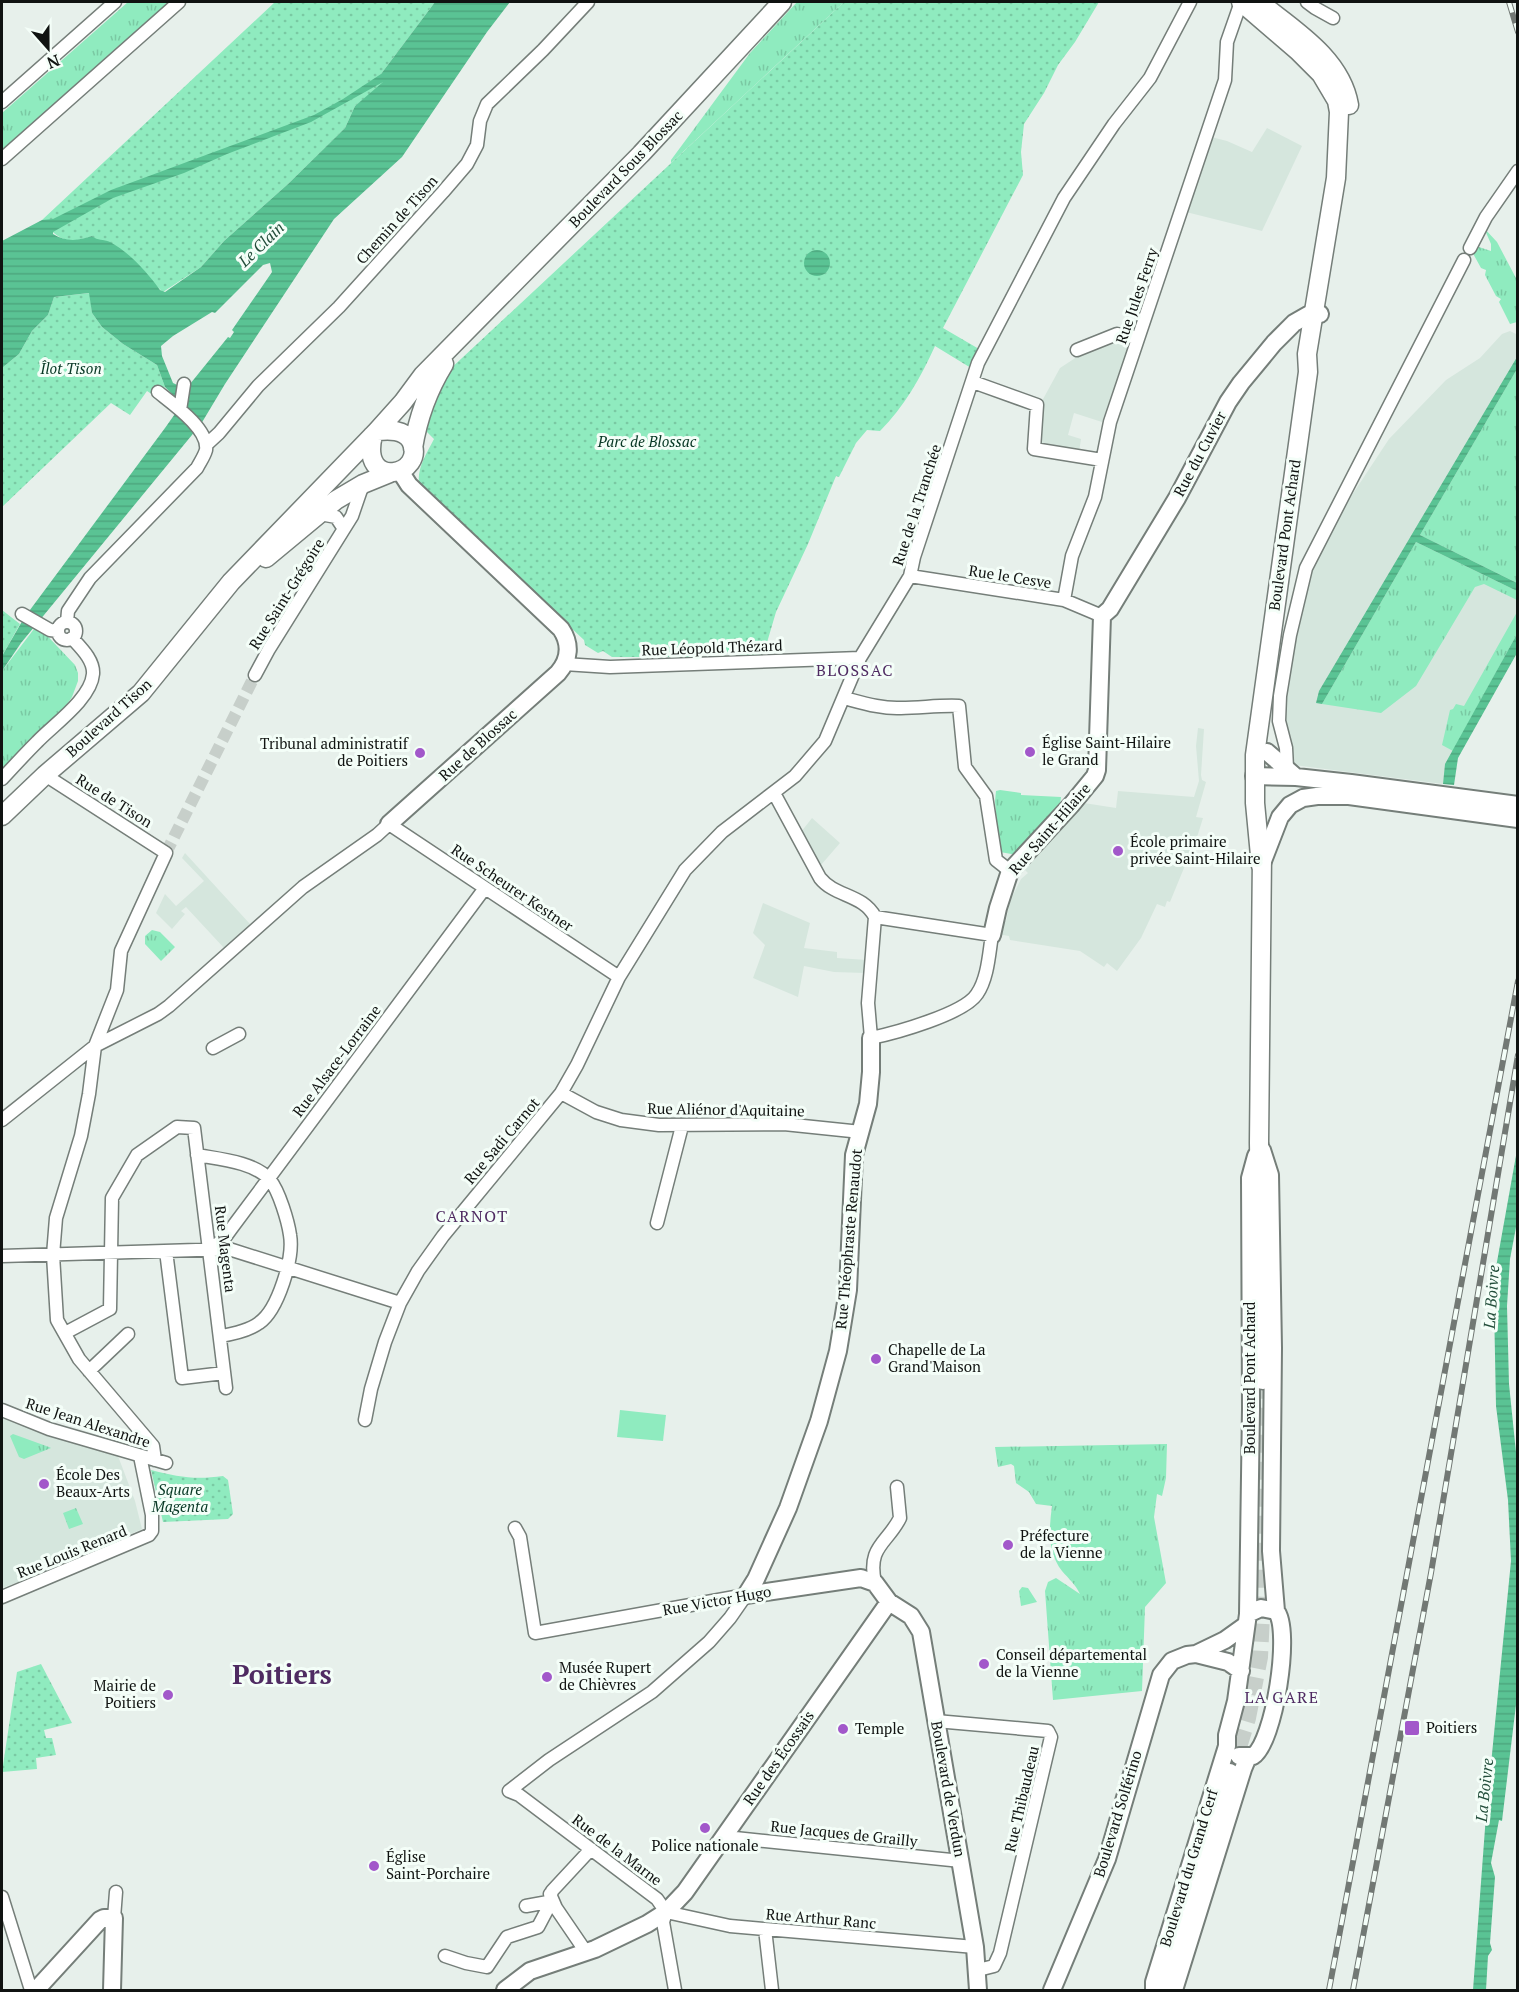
<svg xmlns="http://www.w3.org/2000/svg" width="1519" height="1992" font-family="'PT Serif',serif">
  <style>
    .built { fill: #d5e6dd }
    .grass { fill: url(#grass-tufts) }
    .park { fill: url(#park-dots) }
    .pitch { fill: #8febbf }
    .water { fill: url(#water-rules); fill-rule: evenodd }
    .lines { fill: none; stroke-linecap: round; stroke-linejoin: round }
    .minor-tunnel { stroke: #c7cfca; stroke-width: 12; stroke-dasharray: 12 6; stroke-linecap: butt }
    .secondary-tunnel { stroke: #c7cfca; stroke-width: 18; stroke-dasharray: 18 9; stroke-linecap: butt }
    .minor-casing { stroke: #757e79; stroke-width: 15 }
    .tertiary-casing { stroke: #757e79; stroke-width: 20 }
    .secondary-casing { stroke: #757e79; stroke-width: 21 }
    .minor { stroke: #fff; stroke-width: 12 }
    .tertiary { stroke: #fff; stroke-width: 16 }
    .secondary { stroke: #fff; stroke-width: 18 }
    .rail-casing { stroke: #727874; stroke-width: 6 }
    .rail { stroke: #f4fef8; stroke-width: 4; stroke-dasharray: 11; stroke-linecap: butt }
    .poi-dot { fill: #a258ca; stroke: #f4fef8; stroke-width: 2 }
    .labels { text-anchor: middle; stroke-width: 6; stroke-linejoin: round; paint-order: stroke }
    .street-label { font-size: 15px; fill: #101311; stroke: #f4fef8 }
    .park-label { font-size: 15px; font-style: italic; fill: #073724; stroke: #f4fef8 }
    .poi-label { font-size: 15px; fill: #101311; stroke: #f4fef8; text-anchor: start }
    .water-label { font-size: 16px; font-style: italic; fill: #234e3b; stroke: #f4fef8 }
    .neighbourhood-label { font-size: 16px; letter-spacing: 1.5px; fill: #4f2b62; stroke: #f4fef8 }
    .town-label { font-size: 27px; font-weight: bold; fill: #4f2b62; stroke: #f4fef8 }
  </style>
  <defs>
    <pattern id="grass-tufts" width="24" height="20" patternUnits="userSpaceOnUse" patternTransform="scale(1.5)"><rect width="24" height="20" fill="#8febbf"/><path d="M3 7l-1-3M5 7V3M7 7l1-3M15 17l-1-3M17 17v-4M19 17l1-3" fill="none" stroke="#7ac9a3"/></pattern>
    <pattern id="park-dots" width="8" height="8" patternUnits="userSpaceOnUse" patternTransform="scale(1.5)"><rect width="8" height="8" fill="#8febbf"/><path d="M2 2h.1M6 6h.1" fill="none" stroke="#7ac9a3" stroke-width="1.8" stroke-linecap="round"/></pattern>
    <pattern id="water-rules" width="6" height="5" patternUnits="userSpaceOnUse" patternTransform="scale(1.5)"><rect width="6" height="5" fill="#5ac394"/><path d="M0 2.5h6" fill="none" stroke="#4da77f"/></pattern>
  </defs>
  <rect width="100%" height="100%" fill="#e7f0eb"/>
  <path class="built" d="M1267,128L1302,146L1262,231L1186,212L1211,137L1227,141L1252,152Z
    M1510,331L1518,335L1517,625L1448,760L1443,784L1294,765L1284,727V696L1294,638L1309,580L1325,536L1389,439L1446,380L1480,358L1502,334Z
    M1118,338L1131,342L1125,365L1112,393L1102,422L1074,413L1068,435L1081,439L1079,452L1042,446L1039,441L1042,401L1060,368L1086,351Z
    M1198,728L1204,729L1201,775L1202,780L1206,782L1196,817L1203,818L1198,834L1170,902L1167,901L1165,907L1157,904L1141,938L1117,971L1107,963L1104,967L1080,951L1010,940L1009,936L997,934L1000,920L1006,921L1010,901L1021,879L1028,873L1025,870L1084,803L1116,808L1118,791L1194,797L1199,781L1196,746Z
    M812,818L840,843L821,865L813,858L801,832Z
    M185,853L250,924L224,948L186,907L181,911L185,914L172,929L156,913L165,894L176,906L204,881L182,858Z
    M763,903L810,923L804,948L837,952V958L867,960L865,973L834,972L804,966L798,997L753,978L765,945L753,933Z
    M2,1416L44,1435L118,1456L135,1501L142,1529L30,1578L2,1588Z"/>
  <path class="grass" d="M128,2H172L2,152V113Z
    M797,2H844L671,163V160L750,53Z
    M1484,228L1497,242L1517,280V322L1510,324L1499,302L1501,299L1496,296L1485,275L1486,270L1481,268L1470,248L1476,246L1491,251V244Z
    M1517,369V583L1420,535Z
    M1416,542L1517,591V600L1484,584L1475,587L1416,686L1381,713L1322,704Z
    M1517,612V634L1453,751L1442,745L1450,710L1453,709L1456,704L1464,706Z
    M37,625L75,665L78,673V681L72,697L63,710L2,775V671Z
    M1000,790L1021,793V795L1061,797L1060,805L1017,855L1000,852L999,849L995,801L996,791Z
    M152,930L160,932L175,947L161,961L145,944V936Z
    M13,1434L49,1447L51,1448L24,1459L19,1457L10,1436Z
    M1167,1444L1166,1478L1162,1496L1157,1494L1154,1517L1166,1583L1145,1607L1142,1691L1053,1700L1045,1591L1048,1582L1056,1578L1080,1594C1075,1584 1069,1579 1062,1571C1047,1551 1049,1529 1052,1506L1036,1504L1029,1492L1016,1483L1014,1466L1011,1464L998,1467L995,1447Z
    M76,1508L83,1524L69,1529L63,1513Z
    M1022,1587L1028,1588L1037,1602L1021,1606L1019,1591Z"/>
  <path class="park" d="M275,2H435L381,74L383,84L355,106L345,128L340,133L288,184L224,241L201,267L163,292L107,241H98L92,236C67,245 58,240 42,220Z
    M844,2H1099L1075,42L1058,65L1044,93L1024,124L1021,152L1023,175L943,328L979,349L971,368L935,346C921,377 904,407 880,431L867,430L856,443L839,477L836,476L808,544L776,612L763,656L738,657L737,653L733,652L690,653L689,657H612L603,651L598,653L585,645L584,640L419,485C417,467 426,455 434,439L424,429L429,410L447,372Z
    M90,293L92,313L102,327L123,344L157,365L165,387L156,397L147,391L130,415L111,403L2,507V368L19,354L32,331L48,315L54,297Z
    M2,610L20,624L2,656Z
    M151,1470C178,1477 195,1480 223,1476L228,1480L233,1514L228,1519L163,1522Z
    M41,1664L72,1723L44,1730L46,1738H52L56,1755L36,1758L37,1769L2,1772L17,1672Z"/>
  <path class="pitch" d="M620,1410L666,1415L663,1441L617,1437Z"/>
  <path class="water" d="M435,2H510L487,32L402,157L334,219L225,384L201,424L21,643L2,671V656L24,618L165,428L177,411L179,401L165,387L157,365L123,344L102,327L92,313L89,293L54,297L48,315L32,331L19,354L2,368V241L42,220L53,219L111,190L314,115L343,99L381,74ZM383,82L355,106L345,128L288,184L224,241L201,267L165,292L160,290C147,272 129,252 110,242C103,239 98,241 92,236C78,241 66,242 53,234V232L113,198L184,173L227,154L311,122ZM270,263L272,272L270,275L232,330L234,332L230,338L228,337L186,389L173,383L162,356L161,346L173,336L212,312L215,313L263,265Z
    M804 263a13 13 0 1 1 26 0a13 13 0 1 1-26 0Z
    M1517,357V369L1420,535L1517,583V591L1416,542L1322,704L1316,703L1319,691Z
    M1517,634V653L1458,758L1454,785L1443,784L1445,764Z
    M1517,1150V1222L1510,1259L1507,1306L1509,1384L1518,1472V1688L1502,1821L1499,1820L1491,1863L1495,1877L1490,1943L1492,1950L1488,1956L1486,1990H1473L1486,1815L1511,1561L1508,1500L1496,1406L1494,1305L1495,1273Z"/>
  <g class="lines">
    <path class="minor-tunnel" d="M166,853L255,675"/>
    <path class="secondary-tunnel" d="M1230,1773L1247,1718L1259,1657L1262,1595L1263,1380"/>
    <g class="minor-casing">
      <path id="minor" d="M1307,2L1315,8L1333,18
        M2,102L115,2
        M2,159L179,2
        M1470,248L1486,217L1518,171
        M1077,350L1117,334L1138,338
        M973,382L1037,405L1034,449L1102,460
        M180,410L184,384
        M206,445L219,433L258,386L339,307L443,192L467,164L477,145L480,121L487,104L543,50L588,2
        M320,514L336,517L344,529
        M910,576L1064,600L1102,616
        M1064,600L1072,556L1095,497L1110,422L1225,80L1227,42L1241,2
        M22,614L50,630L58,631
        M58 631a9 9 0 1 1 18 0a9 9 0 1 1-18 0Z
        M67,622L68,611L90,578L197,468C200,462 204,457 206,450C209,429 173,404 158,392
        M564,664L610,667L860,658
        M255,675L269,649L352,516L363,484
        M844,698C863,703 882,709 901,708C921,708 939,705 959,706L965,767L986,796L996,860L1010,871
        M1287,768L1286,748L1279,721L1280,696L1290,635L1306,568L1464,260
        M45,775L166,853L121,951L117,990L95,1046L89,1094L81,1136L56,1218L53,1255L57,1320L79,1359L153,1446L155,1460
        M2,779C13,767 25,754 37,742C53,725 91,699 93,674C94,660 81,648 72,638
        M774,793L820,878C835,897 863,894 875,917
        M875,917L992,935C989,953 988,978 977,994C964,1014 895,1033 871,1038L868,1003Z
        M213,1048L239,1034
        M561,1093L596,1112L621,1120L659,1125L784,1124L861,1132
        M2,1120L95,1046L158,1014L169,1006L303,887L377,835L389,824L619,977
        M197,1155C219,1159 255,1162 270,1180C279,1191 288,1221 290,1235C294,1258 278,1310 259,1323C248,1331 233,1334 220,1336
        M657,1223L682,1126
        M210,1249L223,1240L231,1229L485,888
        M166,1251L182,1378L224,1373
        M2,1256L229,1249L400,1303
        M65,1333L110,1309L112,1198L137,1155L177,1127L194,1128L226,1388
        M89,1371L128,1334
        M2,1410L49,1429L166,1463
        M365,1420L371,1389L385,1342L400,1303L418,1271L443,1236L561,1093L577,1065L619,977L685,870L722,832L795,776L825,741L860,658L910,576L914,557L978,363L1064,198L1114,124L1150,78L1190,2
        M515,1528L520,1537L535,1633L746,1595
        M875,1583C867,1546 887,1544 900,1518L897,1487
        M2,1597L149,1535L152,1531V1515L140,1456
        M936,1721L1048,1731L1051,1737L1000,1953L994,1966L978,1970
        M509,1791L549,1760L652,1692L709,1642L730,1618L746,1595
        M509,1791L519,1795L657,1899L666,1912L663,1922L675,1990
        M725,1834L735,1838L961,1861
        M550,1894L556,1908L586,1952
        M2,1897L31,1990
        M526,1906L548,1902
        M666,1912L730,1926L975,1947
        M114,1918L116,1892
        M765,1929L772,1990
        M445,1956L466,1963L487,1967L507,1937L538,1927L547,1910L552,1891L591,1849"/>
    </g>
    <g class="tertiary-casing">
      <path id="tertiary" d="M1267,752L1296,777
        M1254,776L1296,777L1351,783L1518,805
        M389,824L558,673C570,659 571,644 561,629L409,485L400,471
        M1261,866L1280,817L1290,805L1303,798L1317,796H1349L1518,819
        M992,935L998,908L1010,871L1072,804L1095,776L1097,770L1102,616L1110,609L1177,498L1228,402L1241,383L1274,343L1294,323L1308,315L1320,314
        M1262,1150L1270,1175L1273,1348L1271,1551L1276,1611
        M746,1595L756,1579L788,1508L819,1421L838,1351L848,1290L854,1155L868,1104L871,1072V1038
        M746,1595L861,1578L875,1583L889,1602L911,1616L921,1632L975,1947L978,1990
        M1196,1654L1228,1662L1241,1671
        M1239,1756H1253C1274,1743 1292,1630 1276,1611L1261,1608L1248,1614
        M36,1990L100,1920L104,1918H114L112,1990
        M505,1990L530,1971L595,1949L647,1924L666,1912L685,1892L889,1602
        M1052,1990L1107,1859L1161,1675L1172,1661L1187,1655L1196,1654L1225,1640L1246,1625
        M1154,1990V1982L1227,1746V1735L1236,1701L1248,1614L1251,1408L1250,1178L1256,1156
        M1174,1990L1243,1769L1248,1757"/>
    </g>
    <g class="secondary-casing">
      <path id="secondary" d="M1241,2L1298,51L1321,74L1337,101L1339,112L1336,178L1307,354L1308,372L1255,755V803L1261,866
        M1259,2C1294,30 1341,58 1349,105
        M377,431L403,402L423,375L641,154L782,2
        M413,448C418,417 428,390 444,364
        M266,558L336,500L363,484L390,473
        M2,816L45,775L141,693L231,582L377,431C389,430 404,429 411,441C428,475 359,492 373,435
        M1262,855L1259,1143L1263,1380
        M1164,1990L1230,1773"/>
    </g>
    <use href="#minor" class="minor"/>
    <use href="#tertiary" class="tertiary"/>
    <use href="#secondary" class="secondary"/>
    <g class="rail-casing">
      <path id="rail" d="M1509,2L1518,32
        M1329,1990L1518,981
        M1353,1990L1431,1573L1518,1055"/>
    </g>
    <use href="#rail" class="rail"/>
  </g>
  <g class="poi-dot">
    <circle cx="1030" cy="752" r="6"/>
    <circle cx="420" cy="753" r="6"/>
    <circle cx="1118" cy="851" r="6"/>
    <circle cx="876" cy="1359" r="6"/>
    <circle cx="44" cy="1484" r="6"/>
    <circle cx="1008" cy="1545" r="6"/>
    <circle cx="984" cy="1664" r="6"/>
    <circle cx="547" cy="1677" r="6"/>
    <circle cx="168" cy="1695" r="6"/>
    <rect x="1404" y="1720" width="16" height="16" rx="3"/>
    <circle cx="843" cy="1729" r="6"/>
    <circle cx="705" cy="1828" r="6"/>
    <circle cx="374" cy="1866" r="6"/>
  </g>
  <g class="labels">
    <g class="street-label">
      <text transform="translate(626 169) rotate(-46)" y="5">Boulevard Sous Blossac</text>
      <text transform="translate(397 220) rotate(-48)" y="5">Chemin de Tison</text>
      <text transform="translate(1137 296) rotate(-71)" y="5">Rue Jules Ferry</text>
      <text transform="translate(1200 454) rotate(-62)" y="5">Rue du Cuvier</text>
      <text transform="translate(917 505) rotate(-72)" y="5">Rue de la Tranchée</text>
      <text transform="translate(1285 535) rotate(-82)" y="5">Boulevard Pont Achard</text>
      <text transform="translate(1010 577) rotate(9)" y="5">Rue le Cesve</text>
      <text transform="translate(287 594) rotate(-58)" y="5">Rue Saint-Grégoire</text>
      <text transform="translate(712 648) rotate(-2)" y="5">Rue Léopold Thézard</text>
      <text transform="translate(109 718) rotate(-42)" y="5">Boulevard Tison</text>
      <text transform="translate(478 745) rotate(-42)" y="5">Rue de Blossac</text>
      <text transform="translate(114 801) rotate(32)" y="5">Rue de Tison</text>
      <text transform="translate(1050 829) rotate(-49)" y="5">Rue Saint-Hilaire</text>
      <text transform="translate(512 888) rotate(34)" y="5">Rue Scheurer Kestner</text>
      <text transform="translate(337 1061) rotate(-53)" y="5">Rue Alsace-Lorraine</text>
      <text transform="translate(726 1110) rotate(1)" y="5">Rue Aliénor d'Aquitaine</text>
      <text transform="translate(502 1141) rotate(-50)" y="5">Rue Sadi Carnot</text>
      <text transform="translate(849 1239) rotate(-85)" y="5">Rue Théophraste Renaudot</text>
      <text transform="translate(225 1249) rotate(83)" y="5">Rue Magenta</text>
      <text transform="translate(1250 1378) rotate(-90)" y="5">Boulevard Pont Achard</text>
      <text transform="translate(88 1423) rotate(18)" y="5">Rue Jean Alexandre</text>
      <text transform="translate(72 1552) rotate(-22)" y="5">Rue Louis Renard</text>
      <text transform="translate(717 1601) rotate(-10)" y="5">Rue Victor Hugo</text>
      <text transform="translate(779 1758) rotate(-55)" y="5">Rue des Écossais</text>
      <text transform="translate(948 1789) rotate(80)" y="5">Boulevard de Verdun</text>
      <text transform="translate(1022 1799) rotate(-77)" y="5">Rue Thibaudeau</text>
      <text transform="translate(1118 1814) rotate(-73)" y="5">Boulevard Solférino</text>
      <text transform="translate(844 1834) rotate(6)" y="5">Rue Jacques de Grailly</text>
      <text transform="translate(617 1850) rotate(37)" y="5">Rue de la Marne</text>
      <text transform="translate(1189 1868) rotate(-73)" y="5">Boulevard du Grand Cerf</text>
      <text transform="translate(821 1919) rotate(5)" y="5">Rue Arthur Ranc</text>
    </g>
    <g class="park-label">
      <text x="71" y="374">Îlot Tison</text>
      <text x="647" y="447">Parc de Blossac</text>
      <text x="180" y="1495">Square<tspan x="180" dy="17">Magenta</tspan></text>
    </g>
    <g class="poi-label">
      <text x="1042" y="748">Église Saint-Hilaire<tspan x="1042" dy="17">le Grand</tspan></text>
      <text x="408" y="749" text-anchor="end">Tribunal administratif<tspan x="408" dy="17">de Poitiers</tspan></text>
      <text x="1130" y="847">École primaire<tspan x="1130" dy="17">privée Saint-Hilaire</tspan></text>
      <text x="888" y="1355">Chapelle de La<tspan x="888" dy="17">Grand'Maison</tspan></text>
      <text x="56" y="1480">École Des<tspan x="56" dy="17">Beaux-Arts</tspan></text>
      <text x="1020" y="1541">Préfecture<tspan x="1020" dy="17">de la Vienne</tspan></text>
      <text x="996" y="1660">Conseil départemental<tspan x="996" dy="17">de la Vienne</tspan></text>
      <text x="559" y="1673">Musée Rupert<tspan x="559" dy="17">de Chièvres</tspan></text>
      <text x="156" y="1691" text-anchor="end">Mairie de<tspan x="156" dy="17">Poitiers</tspan></text>
      <text x="1426" y="1733">Poitiers</text>
      <text x="855" y="1734">Temple</text>
      <text x="705" y="1851" text-anchor="middle">Police nationale</text>
      <text x="386" y="1862">Église<tspan x="386" dy="17">Saint-Porchaire</tspan></text>
    </g>
    <g class="water-label">
      <text transform="translate(261 244) rotate(-44)" y="6">Le Clain</text>
      <text transform="translate(1491 1297) rotate(-86)" y="6">La Boivre</text>
      <text transform="translate(1484 1790) rotate(-84)" y="6">La Boivre</text>
    </g>
    <g class="neighbourhood-label">
      <text x="855" y="676">BLOSSAC</text>
      <text x="472" y="1222">CARNOT</text>
      <text x="1282" y="1703">LA GARE</text>
    </g>
    <g class="town-label">
      <text x="282" y="1684">Poitiers</text>
    </g>
  </g>
  <rect width="1519" height="1992" fill="none" stroke="#101311" stroke-width="6"/>
  <g transform="translate(48 48) rotate(159)" stroke="#f4fef8" stroke-width="4.5" paint-order="stroke">
  <path d="M0-4.5L10 22L0 15L-10 22Z" fill="#101311"/>
  <text y="-9" font-size="16" font-weight="bold" text-anchor="middle" fill="#101311">N</text>
  </g>
</svg>
